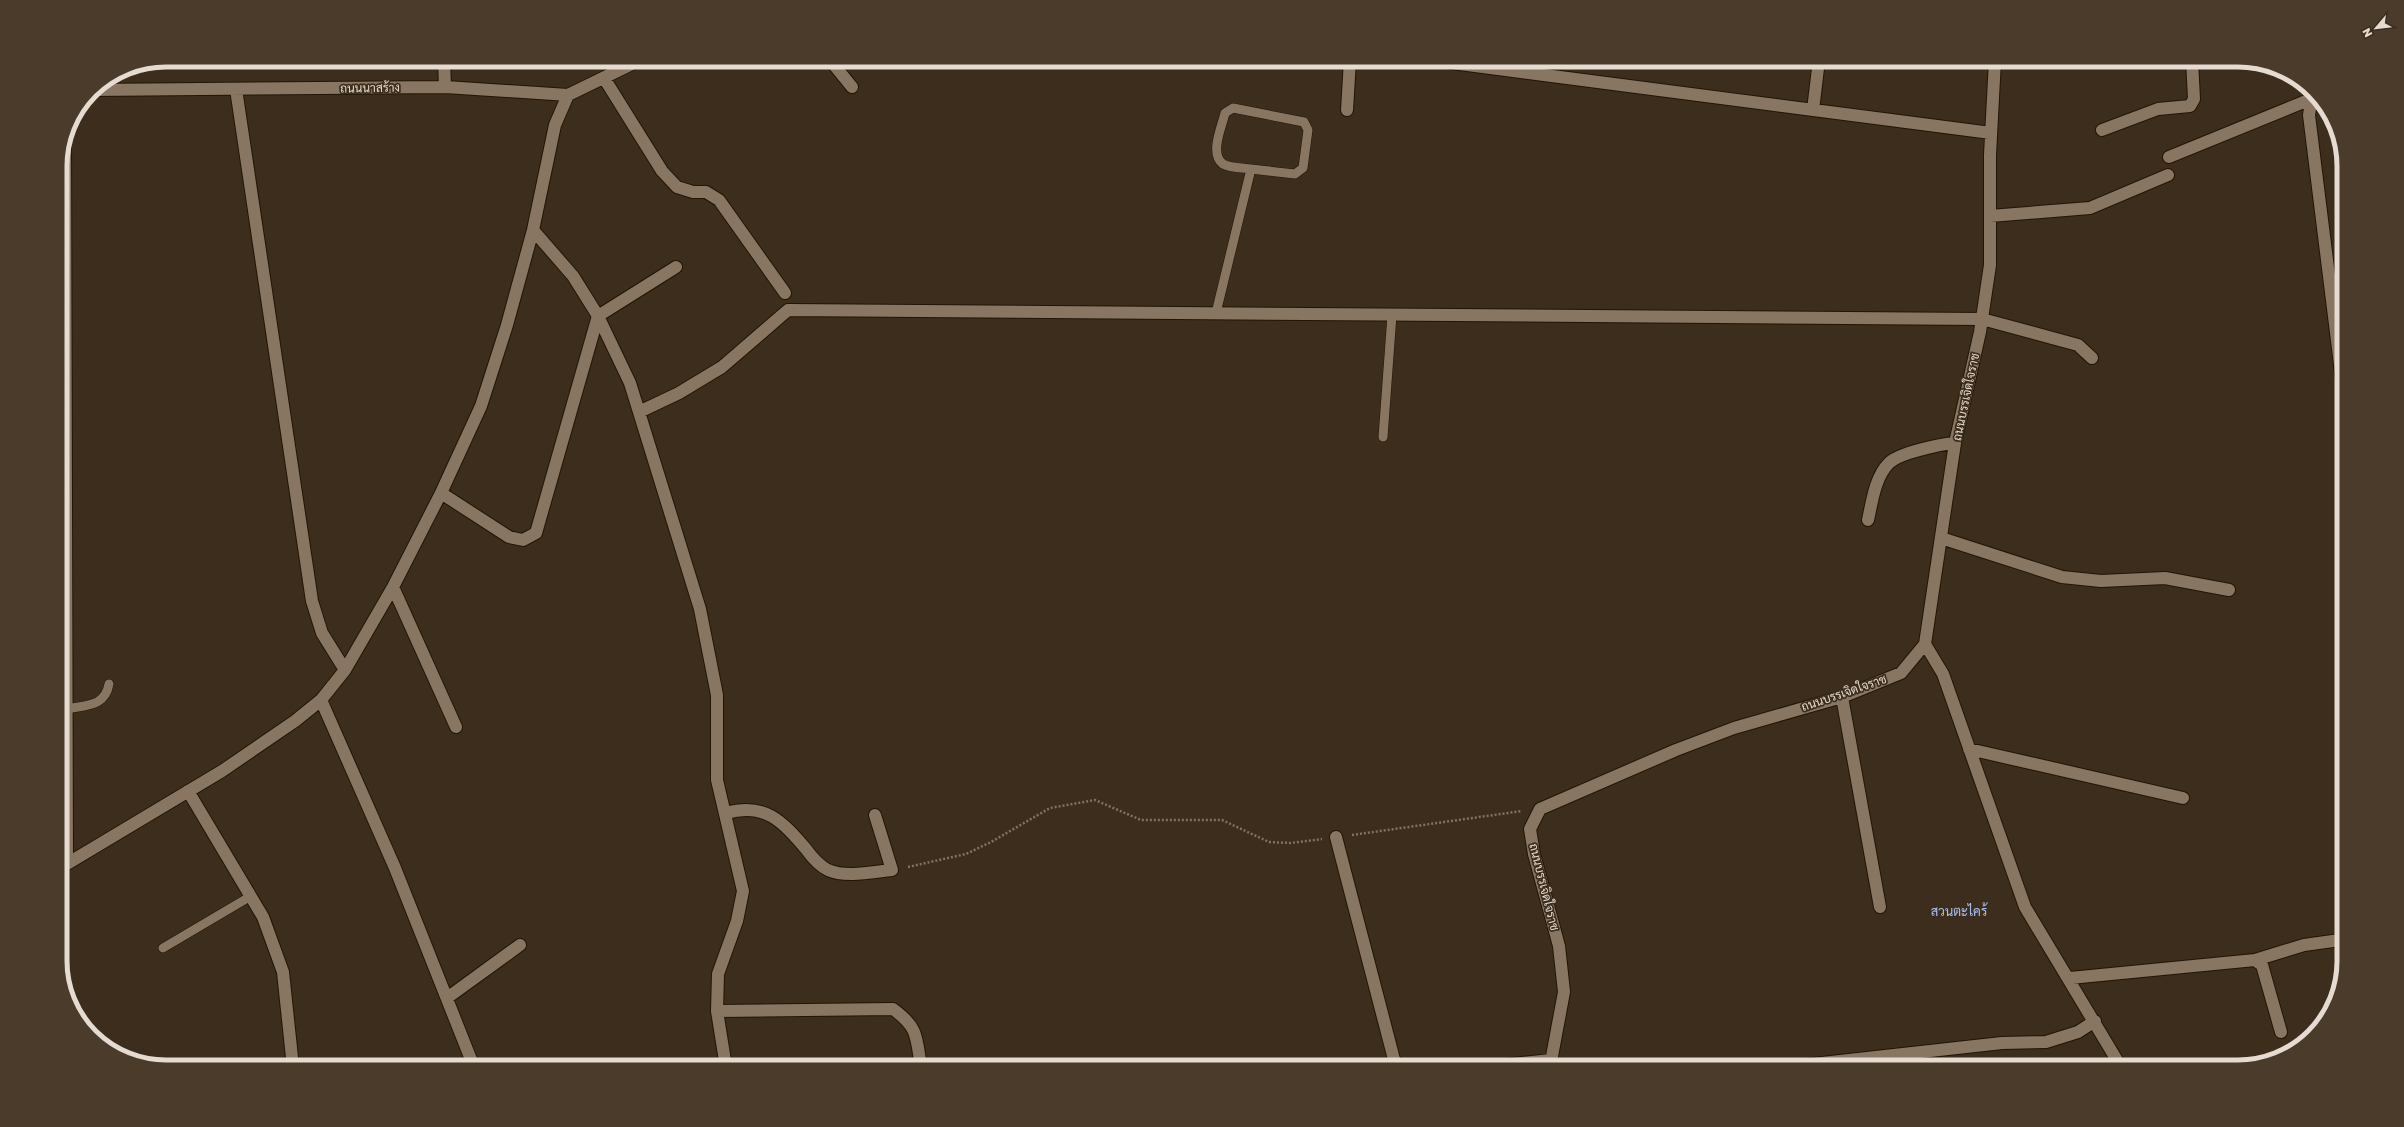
<svg xmlns="http://www.w3.org/2000/svg" width="2404" height="1127" font-family="'Golos Text',Sarabun,sans-serif">
  <style>
    .lines { fill: none; stroke-linecap: round; stroke-linejoin: round }
    .lane-casing { stroke: #231505; stroke-width: 10 }
    .street-casing { stroke: #231505; stroke-width: 14 }
    .path { stroke: #807364; stroke-width: 2.5; stroke-dasharray: 2 2; stroke-linecap: butt }
    .lane { stroke: #887663; stroke-width: 9 }
    .street { stroke: #887663; stroke-width: 12 }
    .labels { text-anchor: middle; stroke-width: 3.5; stroke-linejoin: round; paint-order: stroke }
    .street-label { font-size: 12px; fill: #e5dbd0; stroke: #3c2d1c }
    .neighbourhood-label { font-size: 13px; fill: #a7c0f4; stroke: #3c2d1c }
    .rim { fill: none; stroke: #e5dbd0; stroke-width: 5 }
  </style>
  <rect width="100%" height="100%" fill="#3c2d1c"/>
  <g class="lines">
    <g class="lane-casing">
      <path id="lane" d="M1216,313L1251,169C1244,168 1230,168 1223,164C1209,154 1222,126 1225,113L1233,108L1304,122L1308,130L1303,168L1295,174L1251,169
        M1383,437L1392,315
        M66,709C86,705 105,707 109,684
        M163,948L251,896"/>
    </g>
    <g class="street-casing">
      <path id="street" d="M444,60L445,87
        M830,60L852,87
        M1429,60L1991,133
        M604,78L662,171L677,187L693,192H706L719,200L785,293
        M236,89L312,601L322,633L345,670
        M92,90L445,87L568,95L640,60
        M2312,96L2309,115L2344,397
        M1347,110L1350,60
        M1813,110L1819,60
        M2102,130L2158,109L2190,106L2194,99L2192,60
        M65,138L67,863
        M2169,157L2311,99
        M1990,216L2090,208L2168,175
        M533,230L573,276L598,316L630,383L700,609L717,695V780L743,891L737,921L718,974L717,1011L726,1067
        M639,412L679,393L722,367L788,310L1982,319L2078,345L2092,358
        M441,493L509,537L523,540L536,533L598,316L676,267
        M1868,520C1872,502 1875,477 1889,463C1899,453 1941,444 1955,443
        M1941,538L2062,577L2101,581L2165,578L2229,590
        M393,587L456,727
        M1925,644L1943,674L2025,907L2121,1067
        M1842,697L1880,907
        M321,700L395,868L474,1067
        M1969,749L2183,798
        M188,791L263,917L283,972L293,1067
        M726,813C765,802 782,821 806,849C811,856 820,866 828,870C846,878 872,872 892,870L875,815
        M1336,837L1396,1067
        M60,868L222,771L295,721L321,700L345,670L393,587L441,493L481,406L507,325L533,230L555,125L568,95
        M2255,960L2304,945L2340,940L2344,943
        M2070,978L2255,960L2262,965L2281,1032
        M447,998L520,945
        M717,1011L893,1009C919,1028 916,1037 921,1067
        M1804,1065L2002,1043L2046,1042L2078,1032L2095,1021
        M1485,1067L1551,1060
        M1550,1067L1564,992L1559,946L1534,854L1530,829L1540,809L1676,750L1734,728L1842,697L1901,673L1925,644L1955,443L1980,332L1990,265V155L1995,60"/>
    </g>
    <path class="path" d="M1352,835L1522,811
      M908,867L966,854L991,842L1050,808L1095,800L1141,820H1222L1269,842L1290,843L1322,839"/>
    <use href="#lane" class="lane"/>
    <use href="#street" class="street"/>
  </g>
  <g class="labels">
    <g class="street-label">
      <text transform="translate(370 88) rotate(-1)" y="4">ถนนนาสร้าง</text>
      <text transform="translate(1966 397) rotate(-78)" y="4">ถนนบรรเจิดใจราช</text>
      <text transform="translate(1844 693) rotate(-19)" y="4">ถนนบรรเจิดใจราช</text>
      <text transform="translate(1544 887) rotate(76)" y="4">ถนนบรรเจิดใจราช</text>
    </g>
    <g class="neighbourhood-label">
      <text x="1959" y="916">สวนตะไคร้</text>
    </g>
  </g>
  <path d="M0 0H2404V1127H0ZM166 67H2238A99 99 0 0 1 2337 166V961A99 99 0 0 1 2238 1060H166A99 99 0 0 1 67 961V166A99 99 0 0 1 166 67Z" fill="#4a3b2a" fill-rule="evenodd"/>
  <path class="rim" d="M166 67H2238A99 99 0 0 1 2337 166V961A99 99 0 0 1 2238 1060H166A99 99 0 0 1 67 961V166A99 99 0 0 1 166 67Z"/>
  <g transform="translate(2376 28) rotate(242)" stroke="#3c2d1c" stroke-width="3" paint-order="stroke">
  <path d="M0-3L7 15L0 10L-7 15Z" fill="#e5dbd0"/>
  <text y="-6" font-size="11" font-weight="bold" text-anchor="middle" fill="#e5dbd0">N</text>
  </g>
</svg>
